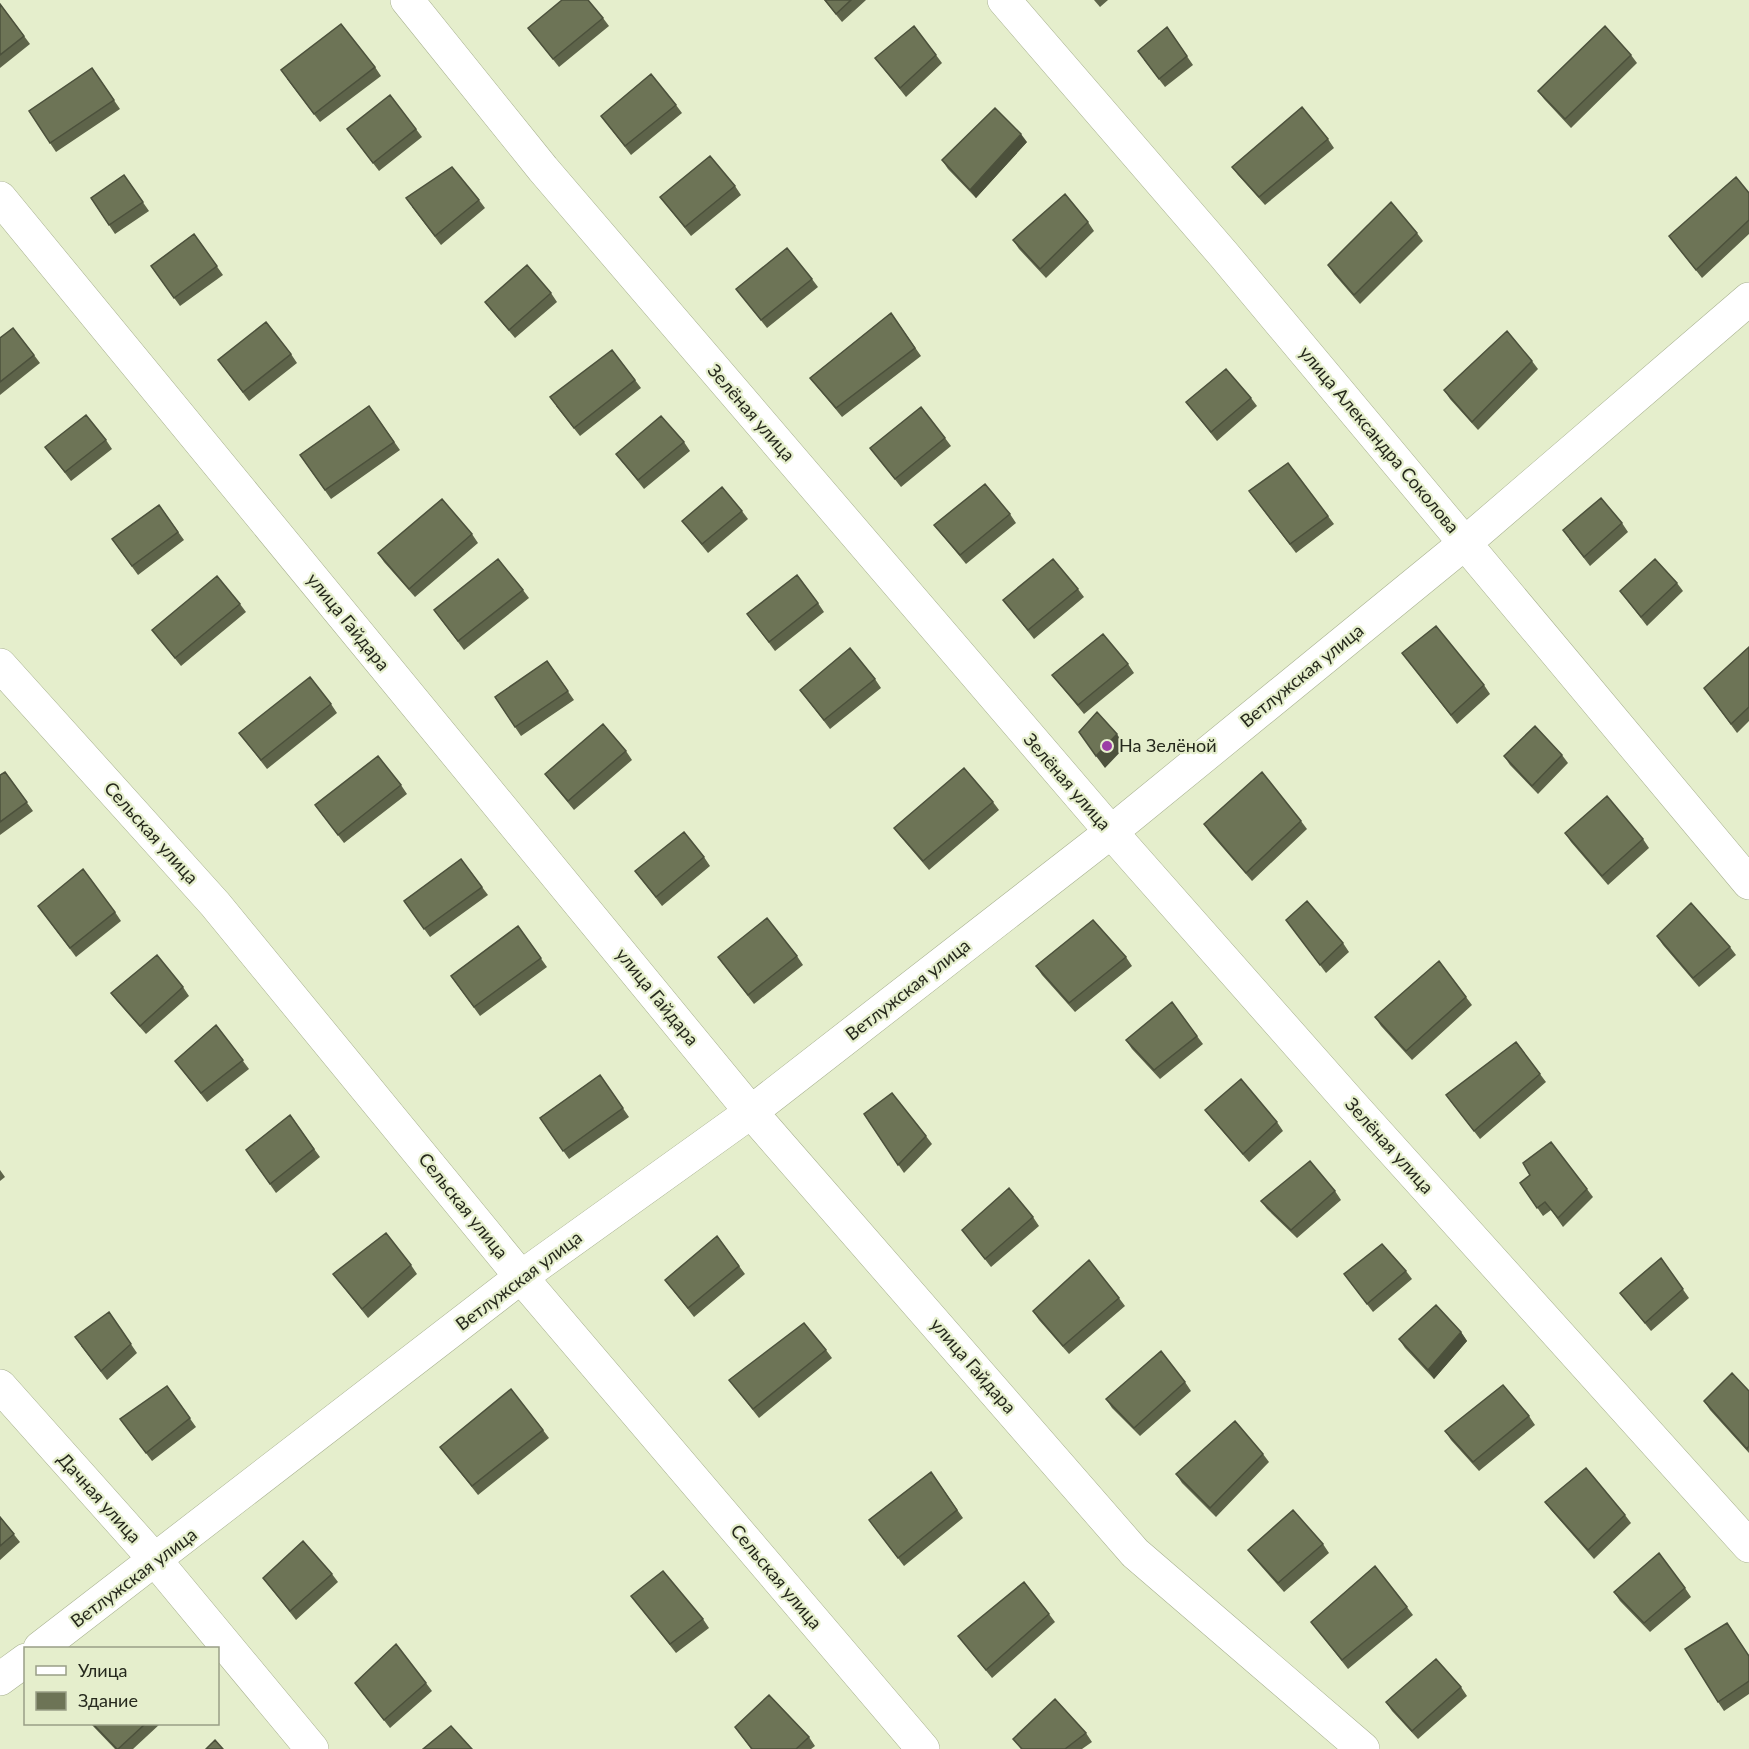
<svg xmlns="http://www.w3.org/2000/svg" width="1749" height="1749" font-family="Lato,sans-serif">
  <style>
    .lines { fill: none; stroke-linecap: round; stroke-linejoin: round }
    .minor-casing { stroke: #a8b190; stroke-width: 34 }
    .minor { stroke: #fff; stroke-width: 33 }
    .wall { fill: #5e644a }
    .shaded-wall { fill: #4c513c }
    .building { fill: #6d7456; stroke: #4c513c; stroke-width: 1.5 }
    .poi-dot { fill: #9c3ea6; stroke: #e5eecc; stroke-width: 2 }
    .labels { text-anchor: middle; stroke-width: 4.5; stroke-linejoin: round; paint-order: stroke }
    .street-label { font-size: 18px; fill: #26291d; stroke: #e5eecc }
    .poi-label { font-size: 18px; fill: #26291d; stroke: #e5eecc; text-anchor: start }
  </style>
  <rect width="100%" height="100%" fill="#e5eecc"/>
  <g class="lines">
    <g class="minor-casing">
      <path id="minor" d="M407,0L543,169L1111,832L1352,1105L1749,1546
        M1004,0L1224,255L1749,883
        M0,198L751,1112L1135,1553L1363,1749
        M0,665L215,904L521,1277L923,1749
        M0,1386L156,1561L312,1749
        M40,1648L521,1277L751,1112L1111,832L1465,543L1749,299
        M0,1679L26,1660"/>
    </g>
    <use href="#minor" class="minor"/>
  </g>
  <path class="wall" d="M824,0H866L842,22Z
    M1094,0H1108L1100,7Z
    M0,4L30,44L0,68Z
    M603,18L609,26L559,67L528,28Z
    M1167,27L1193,65L1165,87L1144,60Z
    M936,55L942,63L906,97L875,58Z
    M1631,55L1637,63L1571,128L1544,99L1538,91Z
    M375,67L381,76L320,122L287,79Z
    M92,68L120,109L56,152L50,143Z
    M676,105L682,113L631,155L601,116Z
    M347,129H416L422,137L379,171Z
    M1328,139L1334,148L1265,205L1238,175L1232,167Z
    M1027,142L976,198L948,169L942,160Z
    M124,175L149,211L115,234L91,198Z
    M735,186L741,195L691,236L660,197Z
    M1749,193V234L1702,278L1669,236Z
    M479,200L485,208L441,245L412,207Z
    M1088,222L1094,231L1046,278L1019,249L1013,240Z
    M1417,233L1423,241L1360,304L1334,274L1328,265Z
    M194,234L223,275L180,306L151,266Z
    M812,279L818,287L767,328L736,289Z
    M551,293L557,302L515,338L491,310L485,302Z
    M891,313L921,356L842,417L810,378Z
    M0,338L34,355L40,363L0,395Z
    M291,354L297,363L249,401L218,360Z
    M1532,361L1538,369L1478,430L1450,399L1444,390Z
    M635,380L641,388L580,436L556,406Z
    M1251,398L1257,406L1217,441L1186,402Z
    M369,406L400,450L331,499L300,455Z
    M945,438L951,446L901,487L870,448Z
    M106,440L112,449L71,481L45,447Z
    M684,442L690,451L644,489L616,454Z
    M1255,499L1328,516L1334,524L1296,553Z
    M159,505L184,540L138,575L112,539Z
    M742,511L748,519L708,553L682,521Z
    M1010,514L1016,523L966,564L934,525Z
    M1622,523L1628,532L1590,566L1569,539Z
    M472,534L478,543L415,597L384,562L378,553Z
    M1677,583L1683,591L1647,626L1620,591Z
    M1078,589L1084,597L1034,639L1003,600Z
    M523,590L529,598L464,650L434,610Z
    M818,603L824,612L775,651L747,614Z
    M240,604L246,612L181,666L152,630Z
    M1749,647V721L1737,733L1704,688Z
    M1402,653L1484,685L1490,694L1457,724Z
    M547,661L574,700L521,736L495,697Z
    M1128,664L1134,673L1084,714L1052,675Z
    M875,679L881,688L830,729L800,690Z
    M331,704L337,713L267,769L239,733Z
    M626,751L632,760L574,810L551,782L545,774Z
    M1562,755L1568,763L1538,794L1510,765L1504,756Z
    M5,772L33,811L0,835V775Z
    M401,785L407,794L344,843L315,805Z
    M993,802L999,810L929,870L900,836L894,828Z
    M1301,821L1307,829L1252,881L1210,833L1204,824Z
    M1565,833L1643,839L1649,848L1608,885L1571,842Z
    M704,857L710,866L662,906L635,871Z
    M461,859L488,895L430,937L404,901Z
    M115,912L121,921L76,957L44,914Z
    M1286,920L1343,943L1349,952L1326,973Z
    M518,926L547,967L480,1016L451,976Z
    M1657,936L1730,947L1736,955L1699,987L1663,945Z
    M797,956L803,965L754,1004L718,957Z
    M1126,957L1132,966L1075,1012L1042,975L1036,966Z
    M183,987L189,996L146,1034L117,1001L111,993Z
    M1466,997L1472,1005L1412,1060L1381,1026L1375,1017Z
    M216,1025L249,1069L207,1102L175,1061Z
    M1197,1036L1203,1044L1160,1079L1132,1049L1126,1040Z
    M1516,1042L1546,1082L1480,1139L1446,1095Z
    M600,1075L629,1117L569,1159L540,1118Z
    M1205,1110L1277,1122L1283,1131L1249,1162L1211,1118Z
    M864,1114L926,1136L932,1144L904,1173Z
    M290,1115L320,1157L276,1193L246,1150Z
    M0,1170L5,1177L0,1181Z
    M1520,1183L1587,1189L1593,1197L1563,1227L1551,1210L1543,1216Z
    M1335,1191L1341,1200L1297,1238L1267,1209L1261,1201Z
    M1033,1217L1039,1226L991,1267L962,1230Z
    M717,1236L745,1274L694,1317L665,1280Z
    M1661,1258L1689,1298L1651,1331L1620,1293Z
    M411,1265L417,1274L368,1318L333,1274Z
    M1406,1271L1412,1279L1373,1312L1344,1274Z
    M1119,1298L1125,1306L1069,1354L1039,1320L1033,1311Z
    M109,1312L137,1353L107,1380L81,1346Z
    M1461,1332L1467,1341L1434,1379L1405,1348L1399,1339Z
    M826,1350L832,1358L759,1418L729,1380Z
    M1185,1382L1191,1391L1140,1436L1112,1408L1106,1399Z
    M167,1386L196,1427L152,1461L126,1427Z
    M1749,1391V1453L1710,1410L1704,1401Z
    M1529,1416L1535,1425L1479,1471L1451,1440L1445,1431Z
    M543,1430L549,1438L478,1495L440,1447Z
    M1263,1454L1269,1462L1216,1517L1182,1483L1176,1474Z
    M931,1472L963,1518L904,1566L869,1520Z
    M1545,1502L1625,1515L1631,1523L1594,1559L1551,1510Z
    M0,1517L20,1542L0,1560Z
    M1323,1544L1329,1553L1284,1592L1254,1558L1248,1550Z
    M332,1574L338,1582L296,1620L263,1578Z
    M1685,1588L1691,1597L1650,1632L1620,1601L1614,1592Z
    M631,1596L703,1619L709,1628L676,1653Z
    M1407,1607L1413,1615L1348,1669L1311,1622Z
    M1049,1614L1055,1622L992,1678L958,1636Z
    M1749,1655V1694L1724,1711L1718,1702Z
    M355,1683H426L432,1691L390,1728Z
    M1461,1687L1467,1696L1418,1739L1392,1711L1386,1702Z
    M91,1724H160L133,1749H115Z
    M735,1727L809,1737L815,1746L811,1749H751Z
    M1086,1733L1092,1742L1082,1749H1021L1013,1739Z"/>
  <path class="shaded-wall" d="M1021,134L1027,142L976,198L970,190Z
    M1117,734L1125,747L1105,768L1096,756Z
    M1461,1332L1467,1341L1434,1379L1428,1370Z"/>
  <path class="building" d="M562,0H588L603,18L553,59L528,28Z
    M825,0H851L836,14Z
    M0,4L24,36L0,55Z
    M341,24L375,67L314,114L281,70Z
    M914,26L936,55L900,88L875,58Z
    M1605,26L1631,55L1565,119L1538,91Z
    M1167,27L1187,56L1159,79L1138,51Z
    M92,68L114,100L50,143L29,111Z
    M651,74L676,105L625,146L601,116Z
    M390,95L416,129L373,163L347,129Z
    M1302,107L1328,139L1259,197L1232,167Z
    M995,108L1021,134L970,190L942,160Z
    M710,156L735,186L685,227L660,197Z
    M452,167L479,200L435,236L406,198Z
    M124,175L143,202L109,225L91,198Z
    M1736,177L1749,193V220L1696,270L1669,236Z
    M1065,194L1088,222L1040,269L1013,240Z
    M1391,202L1417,233L1354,295L1328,265Z
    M194,234L217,266L174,298L151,266Z
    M787,248L812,279L761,320L736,289Z
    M527,265L551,293L509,330L485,302Z
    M891,313L915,348L836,408L810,378Z
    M266,322L291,354L243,392L218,360Z
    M13,328L34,355L0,382V338Z
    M1507,331L1532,361L1472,422L1444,390Z
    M612,350L635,380L574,428L550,397Z
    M1226,369L1251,398L1211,432L1186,402Z
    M369,406L394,442L325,490L300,455Z
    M921,407L945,438L895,479L870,448Z
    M86,415L106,440L65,472L45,447Z
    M661,416L684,442L638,480L616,454Z
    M1288,463L1328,516L1290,544L1249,491Z
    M985,484L1010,514L960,555L934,525Z
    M722,487L742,511L702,544L682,521Z
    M1601,498L1622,523L1584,557L1563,530Z
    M442,499L472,534L409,589L378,553Z
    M159,505L178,532L132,566L112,539Z
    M498,559L523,590L458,641L434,610Z
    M1053,559L1078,589L1028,630L1003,600Z
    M1655,559L1677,583L1641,617L1620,591Z
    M797,575L818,603L769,642L747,614Z
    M217,576L240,604L175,658L152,630Z
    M1436,626L1484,685L1451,715L1402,653Z
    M1103,634L1128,664L1078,705L1052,675Z
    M1749,647V707L1731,724L1704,688Z
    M850,648L875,679L824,720L800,690Z
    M547,661L568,691L515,727L495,697Z
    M310,677L331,704L261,760L239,733Z
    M1097,712L1117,734L1096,756L1079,732Z
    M603,724L626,751L568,801L545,774Z
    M1535,726L1562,755L1532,786L1504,756Z
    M378,756L401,785L338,835L315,805Z
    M964,768L993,802L923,861L894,828Z
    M5,772L27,802L0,822V775Z
    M1262,772L1301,821L1246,873L1204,824Z
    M1607,796L1643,839L1602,876L1565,833Z
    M684,832L704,857L656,897L635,871Z
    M461,859L482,887L424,929L404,901Z
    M83,869L115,912L70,948L38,906Z
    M1307,901L1343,943L1320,965L1286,920Z
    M1691,903L1730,947L1693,978L1657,936Z
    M767,918L797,956L748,995L718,957Z
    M1093,920L1126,957L1069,1003L1036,966Z
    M518,926L541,958L474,1007L451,976Z
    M157,955L183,987L140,1026L111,993Z
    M1439,961L1466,997L1406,1051L1375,1017Z
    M1172,1002L1197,1036L1154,1070L1126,1040Z
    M216,1025L243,1060L201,1093L175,1061Z
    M1516,1042L1540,1074L1474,1131L1446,1095Z
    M600,1075L623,1108L563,1151L540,1118Z
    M1241,1079L1277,1122L1243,1154L1205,1110Z
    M892,1093L926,1136L898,1165L864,1114Z
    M290,1115L314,1149L270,1184L246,1150Z
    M1551,1142L1587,1189L1558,1218L1545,1202L1537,1208L1520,1183L1530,1175L1523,1163Z
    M1310,1161L1335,1191L1291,1230L1261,1201Z
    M1009,1188L1033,1217L985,1259L962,1230Z
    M386,1233L411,1265L362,1309L333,1274Z
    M717,1236L739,1266L688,1308L665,1280Z
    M1382,1244L1406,1271L1367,1304L1344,1274Z
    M1661,1258L1683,1289L1645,1323L1620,1293Z
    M1089,1260L1119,1298L1063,1346L1033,1311Z
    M1436,1305L1461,1332L1428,1370L1399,1339Z
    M109,1312L131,1344L101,1371L75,1337Z
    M804,1323L826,1350L753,1409L729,1380Z
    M1161,1351L1185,1382L1134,1428L1106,1399Z
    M1732,1373L1749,1391V1446L1747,1449L1704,1401Z
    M1503,1385L1529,1416L1473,1462L1445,1431Z
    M167,1386L190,1418L146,1453L120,1419Z
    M511,1389L543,1430L472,1486L440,1447Z
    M1235,1421L1263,1454L1210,1508L1176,1474Z
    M1586,1468L1625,1515L1588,1550L1545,1502Z
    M931,1472L957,1510L898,1558L869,1520Z
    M1293,1510L1323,1544L1278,1583L1248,1550Z
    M0,1517L14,1534L0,1546Z
    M303,1541L332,1574L290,1611L263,1578Z
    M1659,1553L1685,1588L1644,1623L1614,1592Z
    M1375,1566L1407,1607L1342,1660L1311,1622Z
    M663,1571L703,1619L670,1644L631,1596Z
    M1024,1582L1049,1614L986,1670L958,1636Z
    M1727,1623L1749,1656V1681L1718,1702L1685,1649Z
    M396,1644L426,1683L384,1720L355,1683Z
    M1436,1659L1461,1687L1412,1731L1386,1702Z
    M769,1695L809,1737L796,1749H752L735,1727Z
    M1055,1699L1086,1733L1065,1749H1022L1013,1739Z
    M93,1724H145L118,1749H117Z
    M451,1726L472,1749H423Z
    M215,1740L223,1749H206Z"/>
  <circle class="poi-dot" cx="1107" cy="746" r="6"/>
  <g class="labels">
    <g class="street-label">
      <text transform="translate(751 413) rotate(49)" y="6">Зелёная улица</text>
      <text transform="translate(1379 440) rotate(50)" y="6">улица Александра Соколова</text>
      <text transform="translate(348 622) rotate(51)" y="6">улица Гайдара</text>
      <text transform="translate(1302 676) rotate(-39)" y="6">Ветлужская улица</text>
      <text transform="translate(1067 782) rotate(49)" y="6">Зелёная улица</text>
      <text transform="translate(151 833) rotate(48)" y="6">Сельская улица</text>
      <text transform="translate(908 990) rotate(-38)" y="6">Ветлужская улица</text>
      <text transform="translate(657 997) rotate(51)" y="6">улица Гайдара</text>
      <text transform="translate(1389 1146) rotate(48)" y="6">Зелёная улица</text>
      <text transform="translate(463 1206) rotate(51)" y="6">Сельская улица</text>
      <text transform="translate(519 1281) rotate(-37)" y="6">Ветлужская улица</text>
      <text transform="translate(973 1366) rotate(49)" y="6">улица Гайдара</text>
      <text transform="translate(99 1498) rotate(48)" y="6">Дачная улица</text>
      <text transform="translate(776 1577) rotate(50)" y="6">Сельская улица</text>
      <text transform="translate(134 1578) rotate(-37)" y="6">Ветлужская улица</text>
    </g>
    <g class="poi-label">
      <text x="1119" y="752">На Зелёной</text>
    </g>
  </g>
  <rect x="24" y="1647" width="195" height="78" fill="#e5eecc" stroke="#999f86" stroke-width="1.5"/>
  <rect x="36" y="1666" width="30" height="9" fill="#ffffff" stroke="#999f86" stroke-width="1.5"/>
  <text x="78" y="1677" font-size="18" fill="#26291d">Улица</text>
  <rect x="36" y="1692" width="30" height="18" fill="#6d7456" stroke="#999f86" stroke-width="1.5"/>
  <text x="78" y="1707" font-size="18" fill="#26291d">Здание</text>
</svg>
